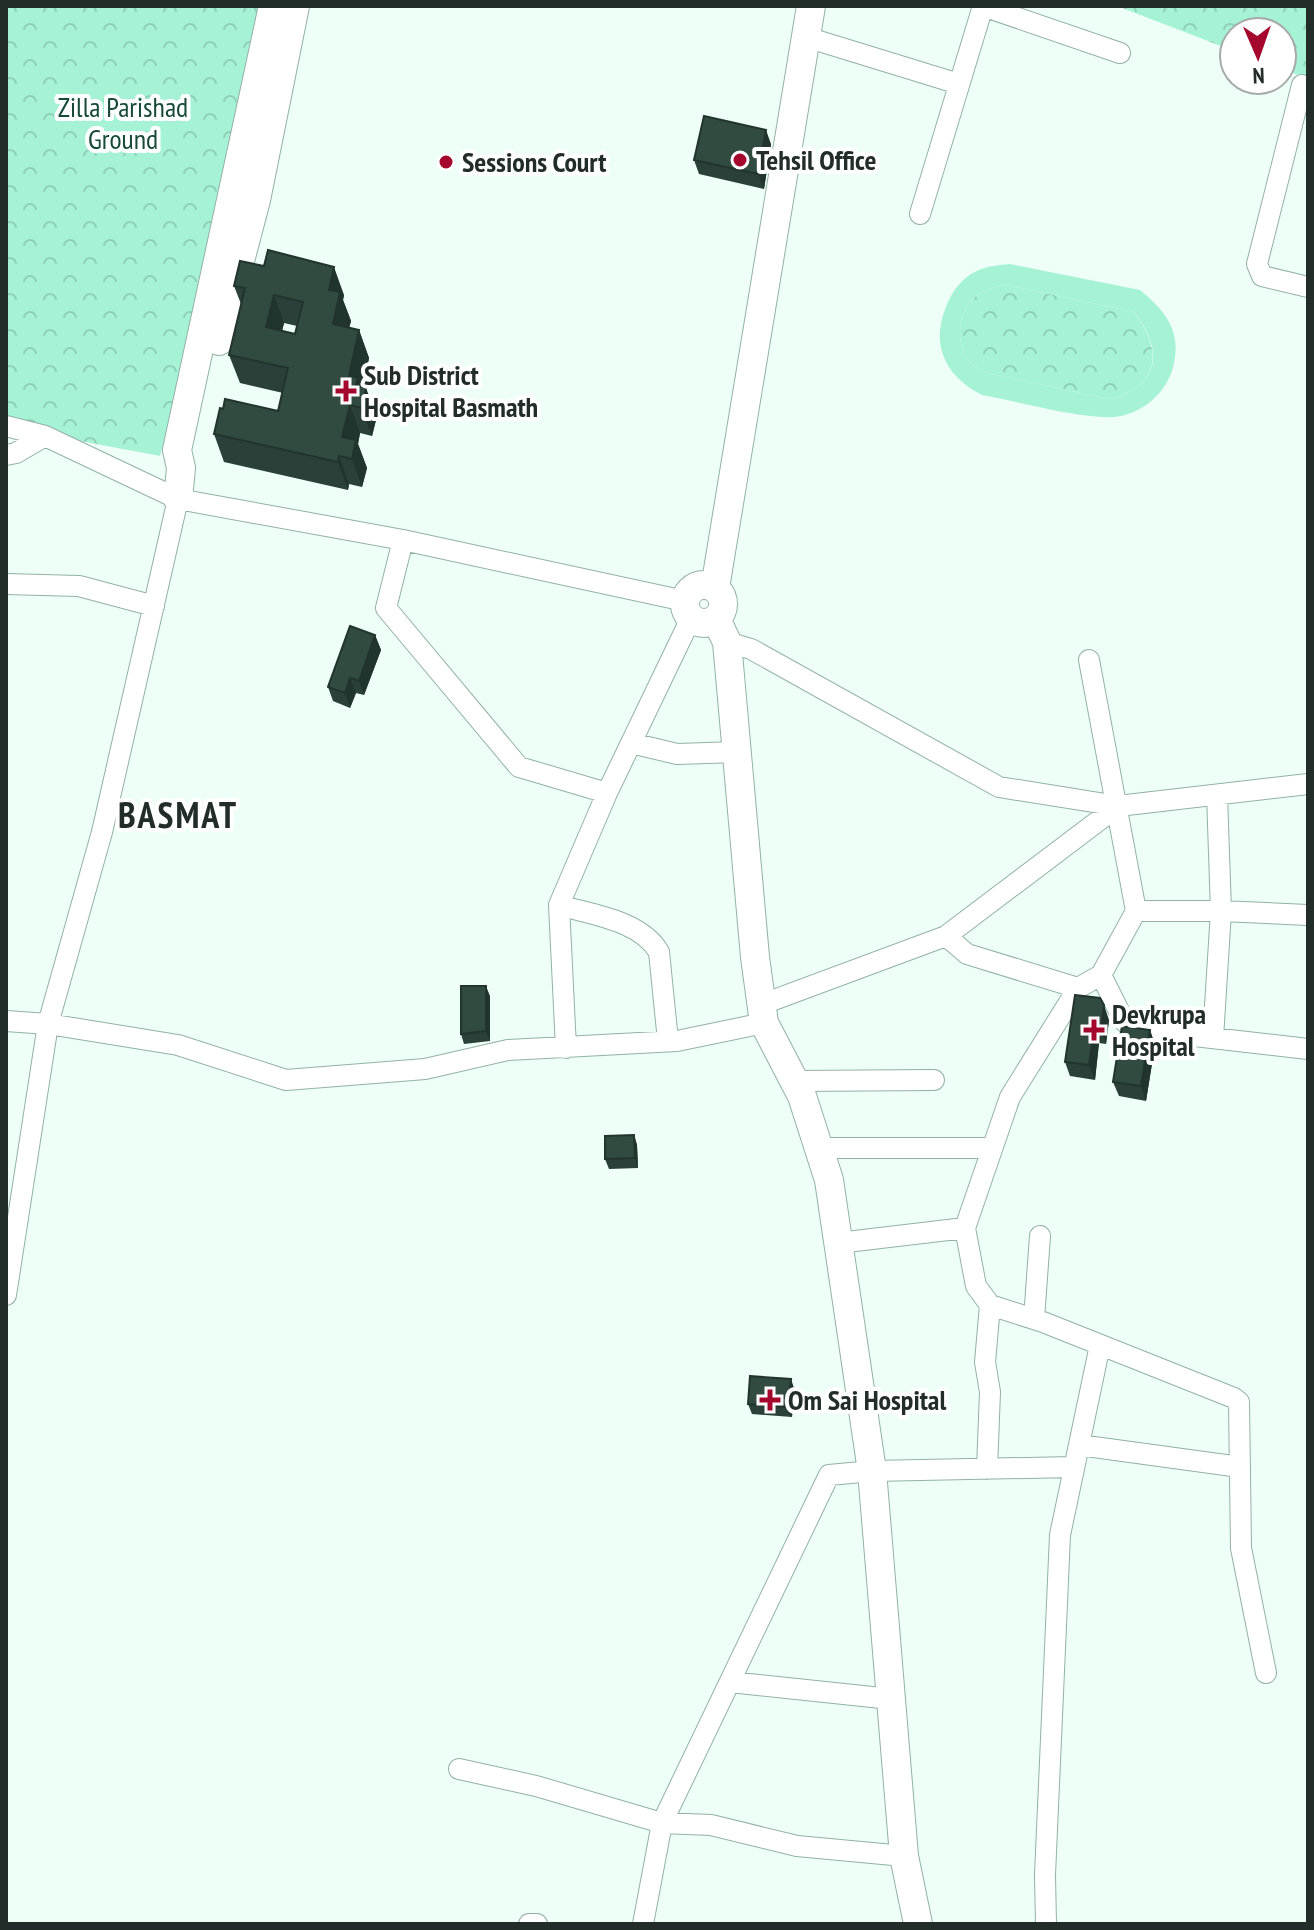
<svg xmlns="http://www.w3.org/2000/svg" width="1314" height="1930" font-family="'PT Sans Narrow',sans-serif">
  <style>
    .park { fill: url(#park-crowns) }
    .garden { fill: #a6f2d5; fill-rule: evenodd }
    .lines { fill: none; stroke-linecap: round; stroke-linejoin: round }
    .street-casing { stroke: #94b1a5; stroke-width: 22 }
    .secondary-casing { stroke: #94b1a5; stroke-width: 30 }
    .street { stroke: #fff; stroke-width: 20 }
    .secondary { stroke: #fff; stroke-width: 28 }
    .wall { fill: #2a4038; fill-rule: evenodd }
    .shaded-wall { fill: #22342e }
    .building { fill: #314b41; stroke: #22342e; stroke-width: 2; fill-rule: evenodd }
    .poi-dot { fill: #a4062d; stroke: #fff; stroke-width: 3 }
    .labels { text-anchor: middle; stroke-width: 8; stroke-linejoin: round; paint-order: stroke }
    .park-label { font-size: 28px; fill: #174939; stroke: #fff }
    .poi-label { font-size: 28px; font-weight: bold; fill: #222d29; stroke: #fff; text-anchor: start }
    .district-label { font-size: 36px; font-weight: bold; letter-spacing: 2px; fill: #222d29; stroke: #fff }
  </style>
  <defs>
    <pattern id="park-crowns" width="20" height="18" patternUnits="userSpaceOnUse" patternTransform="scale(2)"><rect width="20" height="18" fill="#a6f2d5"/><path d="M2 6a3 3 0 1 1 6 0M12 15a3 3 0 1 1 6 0" fill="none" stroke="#8fd0b7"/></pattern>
  </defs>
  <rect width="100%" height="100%" fill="#edfff7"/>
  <path class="park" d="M6,6H263L231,175L160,456L6,427Z
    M1117,6H1308V79L1282,69V32H1234V51Z
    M1006,285L1134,312C1163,350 1161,387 1109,399L987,373C982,370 974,367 970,362C956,346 957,317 971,301C979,291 994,287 1006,285Z"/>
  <path class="garden" d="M1010,264L1140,290C1164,310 1181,329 1174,363C1168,395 1136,420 1103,417C1064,415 1021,402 982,395C946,377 930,345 946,307C952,291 962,277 979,270C988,266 1000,265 1010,264ZM1006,285L1134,312C1164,349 1161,387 1109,399L987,373C982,370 974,367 970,362C956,346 957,317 971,301C979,291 994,287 1006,285Z"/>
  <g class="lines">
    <g class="street-casing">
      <path id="street" d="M983,6L1120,53
        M806,37L959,84
        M1302,85L1257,264L1262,276L1308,287
        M920,214L983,6
        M6,426L45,436
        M6,455L16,453L45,436L178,499L403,540L685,601
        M403,540L386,608L519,767L607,793L559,905L566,1048
        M6,584L79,586L154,606
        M727,642L751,649L999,787L1118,806L1308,784
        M1089,660L1136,911L1101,975L1078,988L1010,1097L965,1228L976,1286L990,1305L1043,1322L1234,1398L1239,1402L1241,1548L1266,1673
        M631,743L677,754L737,752
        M607,793L691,618
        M559,905C592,915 640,920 659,952L668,1041
        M1136,911H1221L1308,915
        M946,936L967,954L1078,988
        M1101,975L1124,1021L1133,1029L1308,1049
        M763,1004L946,936L1118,806
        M6,1021L48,1024L178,1045L286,1080L425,1069L508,1050L677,1041L764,1023
        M1213,1038L1221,911L1217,795
        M794,1081L934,1080
        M819,1148H991
        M838,1243L965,1228
        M6,1295L48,1024L102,832L178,499
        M1034,1319L1040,1236
        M1079,1445L1240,1467
        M987,1469L990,1392L985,1362L990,1305
        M730,1682L891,1699
        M459,1769L536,1786L662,1823L829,1475L872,1471L1073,1467
        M529,1924H537
        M643,1924L662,1823L711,1825L797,1846L904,1856
        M1046,1924L1045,1875L1060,1535L1100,1345"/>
    </g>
    <g class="secondary-casing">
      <path id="secondary" d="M219,341L256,200L295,6
        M178,499L181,468L177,450L273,6
        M685 604a19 19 0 1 1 38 0a19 19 0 1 1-38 0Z
        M715,588L811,6
        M716,619L727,642L755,957L764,1023L802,1096L829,1180L872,1471L904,1856L918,1924"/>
    </g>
    <use href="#street" class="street"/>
    <use href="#secondary" class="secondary"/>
  </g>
  <path class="wall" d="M771,144L764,189L699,174L694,160Z
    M264,266L344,295L343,300L351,321L349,328L359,330L369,358L363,387L377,416L372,436L360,433L358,444L367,468L362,487L349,484L348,490L224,462L214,434L278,411L283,393L240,383L229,355L241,304L234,286ZM284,323L297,326L295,334L282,331Z
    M375,635L381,650L364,695L356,693L350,708L333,701L328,687Z
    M1075,995L1109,1020L1106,1044L1099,1043L1095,1080L1070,1076L1065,1062Z
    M490,996V1041L464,1044L461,1034Z
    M1150,1030L1155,1045L1146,1101L1119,1096L1113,1082Z
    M634,1135L637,1145L638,1168L609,1169L605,1159Z
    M794,1388L792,1417L752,1414L748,1404Z"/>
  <path class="shaded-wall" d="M766,130L771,144L764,189L758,174Z
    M334,267L344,295L343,300L351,321L343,352L333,324L329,290Z
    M274,295L284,323L276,355L266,327Z
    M359,330L369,358L362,390L366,388L377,416L372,436L349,376Z
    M350,405L360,433L358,444L367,468L362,487L352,459L342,437Z
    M339,456L349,484L348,490L338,462Z
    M375,635L381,650L364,695L359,681Z
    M350,678L356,693L350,708L345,693Z
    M486,986L490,996V1041L486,1031Z
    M1104,1005L1109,1020L1106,1044L1101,1030Z
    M1094,1029L1099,1043L1095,1080L1089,1065Z
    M1150,1030L1155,1045L1146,1101L1141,1086Z
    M634,1135L637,1145L638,1168L635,1158Z
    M791,1379L794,1388L792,1417L788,1407Z"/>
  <path class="building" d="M704,116L766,130L758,174L694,160Z
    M268,250L334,267L329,290L340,292L333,324L359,330L349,376L358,378L356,385L366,388L362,408L350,405L342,437L356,440L352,459L339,456L338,462L214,434L220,408L223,409L225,399L278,411L288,368L229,355L245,288L234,286L240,261L264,266ZM274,295L303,302L295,334L266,327Z
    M350,626L375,635L359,681L350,678L345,693L328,687Z
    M461,986H486V1031L461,1034Z
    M1075,995L1100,998L1104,1005L1101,1030L1094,1029L1089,1065L1065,1062Z
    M1122,1026L1150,1030L1141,1086L1113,1082Z
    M634,1135L635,1158L605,1159V1136Z
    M750,1376L791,1379L788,1407L748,1404Z"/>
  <g class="poi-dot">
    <circle cx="740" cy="160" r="8"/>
    <circle cx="446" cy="162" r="8"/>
    <path d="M342 379h8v8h8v8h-8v8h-8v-8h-8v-8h8z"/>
    <path d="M1090 1018h8v8h8v8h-8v8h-8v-8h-8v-8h8z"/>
    <path d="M766 1388h8v8h8v8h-8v8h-8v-8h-8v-8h8z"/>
  </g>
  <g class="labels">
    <g class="park-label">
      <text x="123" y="117">Zilla Parishad<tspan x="123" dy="32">Ground</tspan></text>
    </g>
    <g class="poi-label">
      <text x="756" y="170">Tehsil Office</text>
      <text x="462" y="172">Sessions Court</text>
      <text x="364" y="385">Sub District<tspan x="364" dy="32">Hospital Basmath</tspan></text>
      <text x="1112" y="1024">Devkrupa<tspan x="1112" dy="32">Hospital</tspan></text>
      <text x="788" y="1410">Om Sai Hospital</text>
    </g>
    <g class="district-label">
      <text x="178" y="828">BASMAT</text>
    </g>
  </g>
  <rect width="1314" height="1930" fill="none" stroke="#222d29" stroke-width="16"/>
  <g transform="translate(1258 56) rotate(178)"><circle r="38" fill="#ffffff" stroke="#a7aba9" stroke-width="2"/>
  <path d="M0-6L14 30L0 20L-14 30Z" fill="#a4062d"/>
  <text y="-12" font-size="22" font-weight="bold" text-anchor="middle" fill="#222d29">N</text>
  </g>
</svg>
